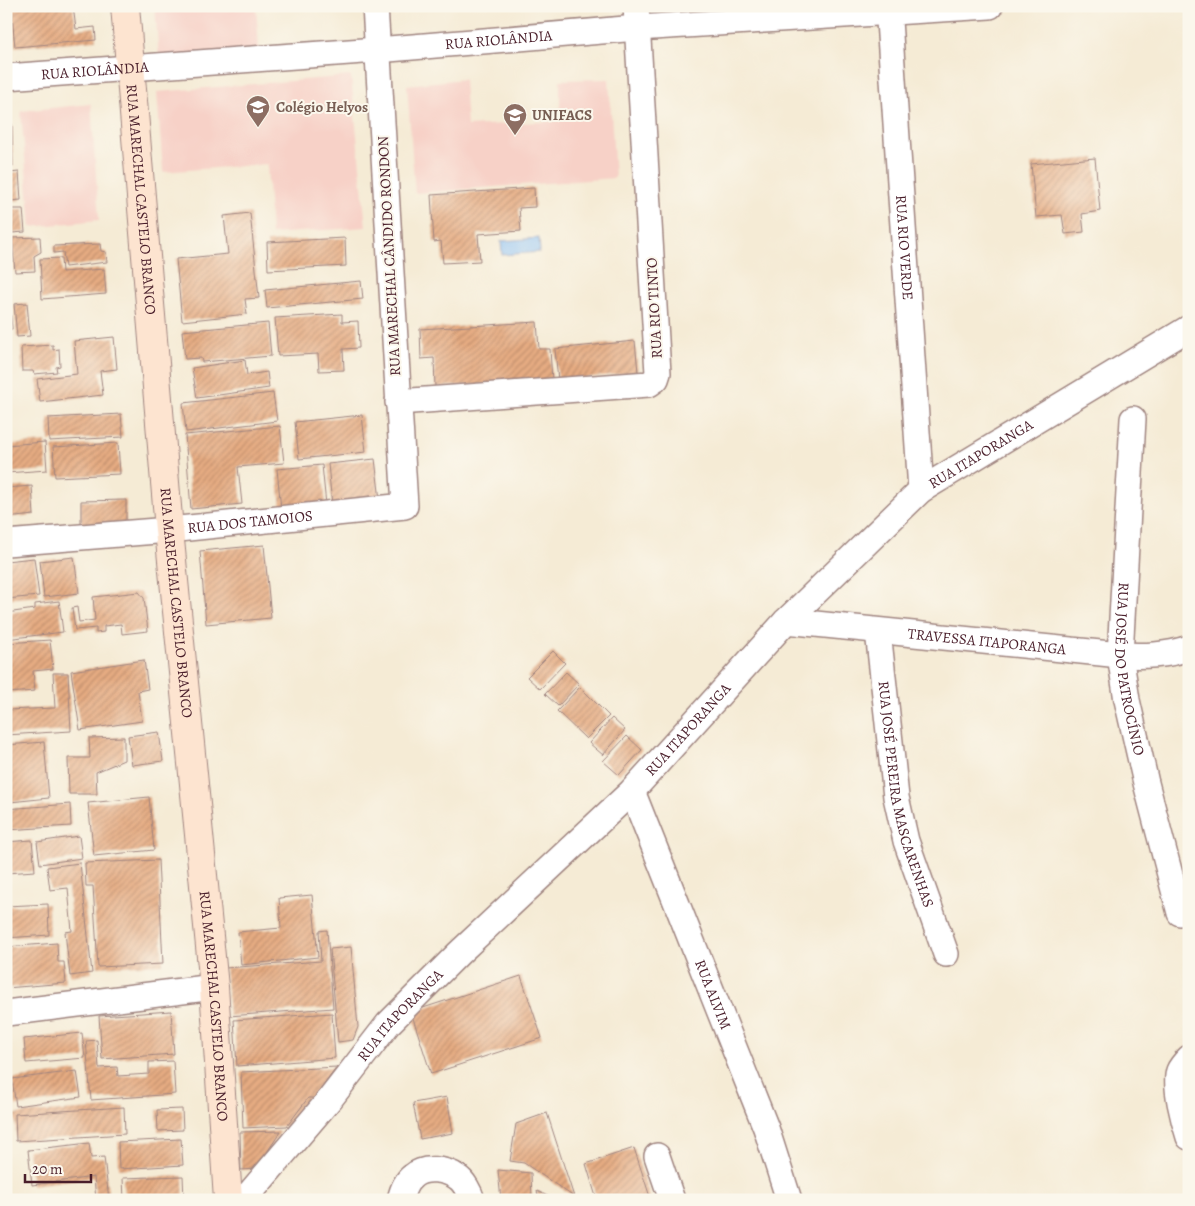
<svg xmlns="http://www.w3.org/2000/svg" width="1195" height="1206" font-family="Alegreya,serif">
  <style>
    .built { fill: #f7d1c7 }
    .water { fill: #82bbf3; stroke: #666d8f }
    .building { fill: url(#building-hatch) }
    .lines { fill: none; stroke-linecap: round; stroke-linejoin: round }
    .street-casing { stroke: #a08580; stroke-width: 28 }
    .secondary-casing { stroke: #a08580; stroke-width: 30 }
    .street { stroke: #fff; stroke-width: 25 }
    .secondary { stroke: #fde4d0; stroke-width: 28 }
    .labels { text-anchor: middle; stroke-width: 4; stroke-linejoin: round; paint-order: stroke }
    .street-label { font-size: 15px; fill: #4a1f2b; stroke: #fbf7ec }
    .education-label { font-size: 15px; font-weight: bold; fill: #785e54; stroke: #fbf7ec; text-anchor: start }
  </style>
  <defs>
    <pattern id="building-hatch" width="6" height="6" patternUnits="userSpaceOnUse" patternTransform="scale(1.25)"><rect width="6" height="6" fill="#e6ac82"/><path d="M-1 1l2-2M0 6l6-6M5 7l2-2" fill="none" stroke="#bc8b6b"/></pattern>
  </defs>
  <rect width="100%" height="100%" fill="#fbf7ec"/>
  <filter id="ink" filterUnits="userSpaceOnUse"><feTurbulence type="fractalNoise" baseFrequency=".02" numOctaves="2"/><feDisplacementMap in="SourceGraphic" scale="10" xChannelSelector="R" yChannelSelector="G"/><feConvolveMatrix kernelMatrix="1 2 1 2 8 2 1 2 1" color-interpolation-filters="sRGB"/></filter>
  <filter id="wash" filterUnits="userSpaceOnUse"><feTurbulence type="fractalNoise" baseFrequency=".0096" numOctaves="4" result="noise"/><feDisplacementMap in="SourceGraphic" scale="20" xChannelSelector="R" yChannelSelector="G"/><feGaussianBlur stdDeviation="1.12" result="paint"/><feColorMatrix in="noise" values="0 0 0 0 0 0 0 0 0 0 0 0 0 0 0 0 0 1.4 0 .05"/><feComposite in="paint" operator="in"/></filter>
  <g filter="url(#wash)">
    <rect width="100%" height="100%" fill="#f5ebd5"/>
    <path class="built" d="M155,6H256L259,49L159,58Z
      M351,76L366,227L271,234L267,164L163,172L157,92Z
      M464,79L467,126L560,121V80L609,79L615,178L415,193L407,85Z
      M91,104L99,220L31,227L21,111Z"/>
    <path class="water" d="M539,238L540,252L502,255L501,241Z"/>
    <g id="blocks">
      <path class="building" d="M11,6H73L76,29L95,27L96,40L15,47Z
        M12,124L13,166H6V125Z
        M1095,158L1100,211L1082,214L1084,232L1065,234L1062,215L1036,217L1031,164Z
        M19,172L21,200L11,201L9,173Z
        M534,188L535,207L519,208L521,231L478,234L480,261L443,263L441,241L434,242L431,195Z
        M11,209H23L25,232L12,233Z
        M250,213L259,298L245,299L247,314L182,321L176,259L228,254L224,216Z
        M40,237L41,252L34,256L35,271L15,272L12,238Z
        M345,238L346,266L268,270L267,242Z
        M100,244L101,251L106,252L107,262L65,267L63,252L54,253V246Z
        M61,258L62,272L104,269L106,294L42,299L40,259Z
        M361,281L363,299L267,308L265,290Z
        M6,284H8L12,329L6,330Z
        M27,303L30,336L17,337L14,304Z
        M342,314V322L358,321L359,348L343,349L344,370L319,371L318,354L278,356L275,318Z
        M537,322L539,349H550L552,381L435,387L434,358L421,359L420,329Z
        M268,323L271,356L202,362L201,358L185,359L182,331Z
        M114,337L117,369L100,371L103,395L40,402L37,379L77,374L74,341Z
        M635,341L638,372L558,381L555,349Z
        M53,345V350L59,349L60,366L56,367L57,372L34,374L33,371H22L21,347Z
        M245,360L247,375L267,372L269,388L197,398L192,368Z
        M273,393L277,421L186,432L183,403Z
        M121,414L123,437L49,441L48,418Z
        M362,415L366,452L299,459L295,422Z
        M280,426L284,463L238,467L242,504L191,509L185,435Z
        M45,442L47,470L6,473V445Z
        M118,443L120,474L55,477L53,447Z
        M375,459L380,500L332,505L328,464Z
        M322,465L326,505L281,509L277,469Z
        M32,486L34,515L6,518V488Z
        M126,500V524L81,525V501Z
        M264,545L271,618L206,624L200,551Z
        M74,557L79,593L44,597L40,561Z
        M34,558L39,596L6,599V561Z
        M139,592L144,598L148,631L122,634L121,624L104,626V632L96,633V628L75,630L72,608L77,607L79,622L95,620L93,597Z
        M59,601L63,632L6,639V613L35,609V604Z
        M50,640L53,669L33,671L35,691L6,693V643Z
        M553,651L565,663L540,689L527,677Z
        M144,660L148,689L138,691L142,721L80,730L71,671Z
        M566,672L579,684L558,706L545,694Z
        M53,673H68L71,731L6,735V710L55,708Z
        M580,687L609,716L586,739L557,711Z
        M612,718L625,730L603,755L589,743Z
        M159,732L163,761L132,765L128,736Z
        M627,736L642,750L619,775L603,761Z
        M124,737V760L96,772L97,794H69L68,758H90L89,738Z
        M44,742L49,798L10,802L9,794H6V745Z
        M149,797L154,850L94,856L88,803Z
        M70,804L71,826L6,830V809Z
        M79,836L82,858L40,864L37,842Z
        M32,840L35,871L6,873V842Z
        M158,860L163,964L98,967L93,886H86L85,863Z
        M80,863L92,973L70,976L65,932L72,931L68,888L50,890L47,867Z
        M312,895L318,957L241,965L238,932L281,928L279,898Z
        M48,904L49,935L6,938V906Z
        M327,930L333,1008L229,1016L225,968L321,961L319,931Z
        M57,943L58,962H64L66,983L6,988V947Z
        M351,947L358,1027L353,1040L338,1042L330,949Z
        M521,976L542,1038L431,1074L411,1012Z
        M171,1011L174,1054L102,1059L99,1016Z
        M332,1013L335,1058L237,1066L234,1020Z
        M82,1033L85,1058L26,1063L24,1039Z
        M97,1040L99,1068L117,1067L118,1076L149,1074V1062L173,1061L175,1094L91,1100L86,1041Z
        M337,1067L314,1098H308L287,1126L243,1128L241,1072Z
        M77,1071L81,1097L16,1106L12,1079Z
        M447,1097L453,1133L420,1139L413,1103Z
        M124,1107L125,1134L16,1141L15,1114Z
        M182,1109L183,1130L158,1131L157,1110Z
        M547,1113L574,1197L524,1163L510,1161L516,1124Z
        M281,1131L256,1169L241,1170L240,1132Z
        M181,1139L183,1165L119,1169L118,1142Z
        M89,1143L91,1158L104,1157L109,1200H96L94,1177L32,1185L28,1150Z
        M634,1148L651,1200H597L586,1164Z
        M498,1170L531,1173L532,1200H501Z
        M183,1176L184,1200H124L123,1178Z
        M537,1191L556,1200H539Z"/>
    </g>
  </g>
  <g filter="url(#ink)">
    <use href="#blocks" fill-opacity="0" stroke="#a08580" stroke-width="1"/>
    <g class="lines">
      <g class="street-casing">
        <g id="street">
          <path id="s1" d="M888,6L921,490"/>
          <path id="s2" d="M6,77L377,50L637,28L990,6"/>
          <path d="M398,402L649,384L656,379L658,373L636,6"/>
          <path id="s3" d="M1133,419L1120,655L1127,700L1146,783L1180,913"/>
          <path id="s4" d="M6,543L169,530L405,506L375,6"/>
          <path id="s5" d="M786,621L1120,655C1144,656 1166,656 1189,648"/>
          <path id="s6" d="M878,631L896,797L906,841L946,954"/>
          <path id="s7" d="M632,791L766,1128L789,1200"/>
          <path d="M6,1013L214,987"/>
          <path d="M1189,1058C1186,1061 1181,1066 1179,1071C1174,1085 1184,1122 1189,1137"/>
          <path d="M657,1156L672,1200"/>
          <path id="s8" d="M244,1200L330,1099L388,1024L459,953L632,791L786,621L921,490L1189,328"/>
          <path d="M400,1200C402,1191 405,1182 413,1176C424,1166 446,1169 457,1177C464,1181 470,1193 472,1200"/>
        </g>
      </g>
      <g class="secondary-casing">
        <g id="secondary">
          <path id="s9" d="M125,6L169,530L214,987L228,1200"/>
        </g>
      </g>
      <use href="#street" class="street"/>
      <use href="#secondary" class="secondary"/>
    </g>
  </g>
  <defs>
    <g id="school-pin" transform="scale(1.25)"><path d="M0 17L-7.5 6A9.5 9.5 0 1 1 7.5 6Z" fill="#8d6e63" stroke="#fbf7ec"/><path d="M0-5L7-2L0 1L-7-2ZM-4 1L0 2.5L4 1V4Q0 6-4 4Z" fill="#fff"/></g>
    <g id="university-pin" transform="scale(1.25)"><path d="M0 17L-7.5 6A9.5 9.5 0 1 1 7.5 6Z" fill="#8d6e63" stroke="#fbf7ec"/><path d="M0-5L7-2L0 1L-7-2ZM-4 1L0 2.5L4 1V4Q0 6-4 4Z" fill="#fff"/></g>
  </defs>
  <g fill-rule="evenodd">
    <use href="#school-pin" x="258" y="107"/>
    <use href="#university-pin" x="515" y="115"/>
  </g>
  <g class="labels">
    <g class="street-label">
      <text dy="5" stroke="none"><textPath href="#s2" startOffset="494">RUA RIOLÂNDIA</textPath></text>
      <text dy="5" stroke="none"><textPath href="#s2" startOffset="89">RUA RIOLÂNDIA</textPath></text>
      <text dy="5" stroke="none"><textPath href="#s9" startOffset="194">RUA MARECHAL CASTELO BRANCO</textPath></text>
      <text dy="5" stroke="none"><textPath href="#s1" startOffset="242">RUA RIO VERDE</textPath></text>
      <text transform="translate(389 256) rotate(-93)" y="5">RUA MARECHAL CÂNDIDO RONDON</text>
      <text transform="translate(654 308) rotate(-93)" y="5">RUA RIO TINTO</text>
      <text dy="5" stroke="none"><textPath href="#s8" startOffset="1052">RUA ITAPORANGA</textPath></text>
      <text dy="5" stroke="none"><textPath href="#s4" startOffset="245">RUA DOS TAMOIOS</textPath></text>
      <text dy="5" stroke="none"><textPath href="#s9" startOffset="599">RUA MARECHAL CASTELO BRANCO</textPath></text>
      <text dy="5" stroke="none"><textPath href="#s5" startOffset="202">TRAVESSA ITAPORANGA</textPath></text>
      <text dy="5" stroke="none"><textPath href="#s3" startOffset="251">RUA JOSÉ DO PATROCÍNIO</textPath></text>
      <text dy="5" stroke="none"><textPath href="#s8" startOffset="648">RUA ITAPORANGA</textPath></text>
      <text dy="5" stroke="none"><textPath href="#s6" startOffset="166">RUA JOSÉ PEREIRA MASCARENHAS</textPath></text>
      <text dy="5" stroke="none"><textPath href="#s7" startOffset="219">RUA ALVIM</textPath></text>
      <text dy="5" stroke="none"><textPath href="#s9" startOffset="1004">RUA MARECHAL CASTELO BRANCO</textPath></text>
      <text dy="5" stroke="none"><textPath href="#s8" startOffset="242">RUA ITAPORANGA</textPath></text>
    </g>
    <g class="education-label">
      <text x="276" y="112">Colégio Helyos</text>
      <text x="532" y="120">UNIFACS</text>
    </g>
  </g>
  <rect width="1195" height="1206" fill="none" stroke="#fbf7ec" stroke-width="25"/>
  <path d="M25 1174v8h66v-8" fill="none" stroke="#4a1f2b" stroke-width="2.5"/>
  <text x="32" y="1174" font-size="15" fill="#4a1f2b" stroke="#fbf7ec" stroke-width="4" paint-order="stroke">20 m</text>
</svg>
